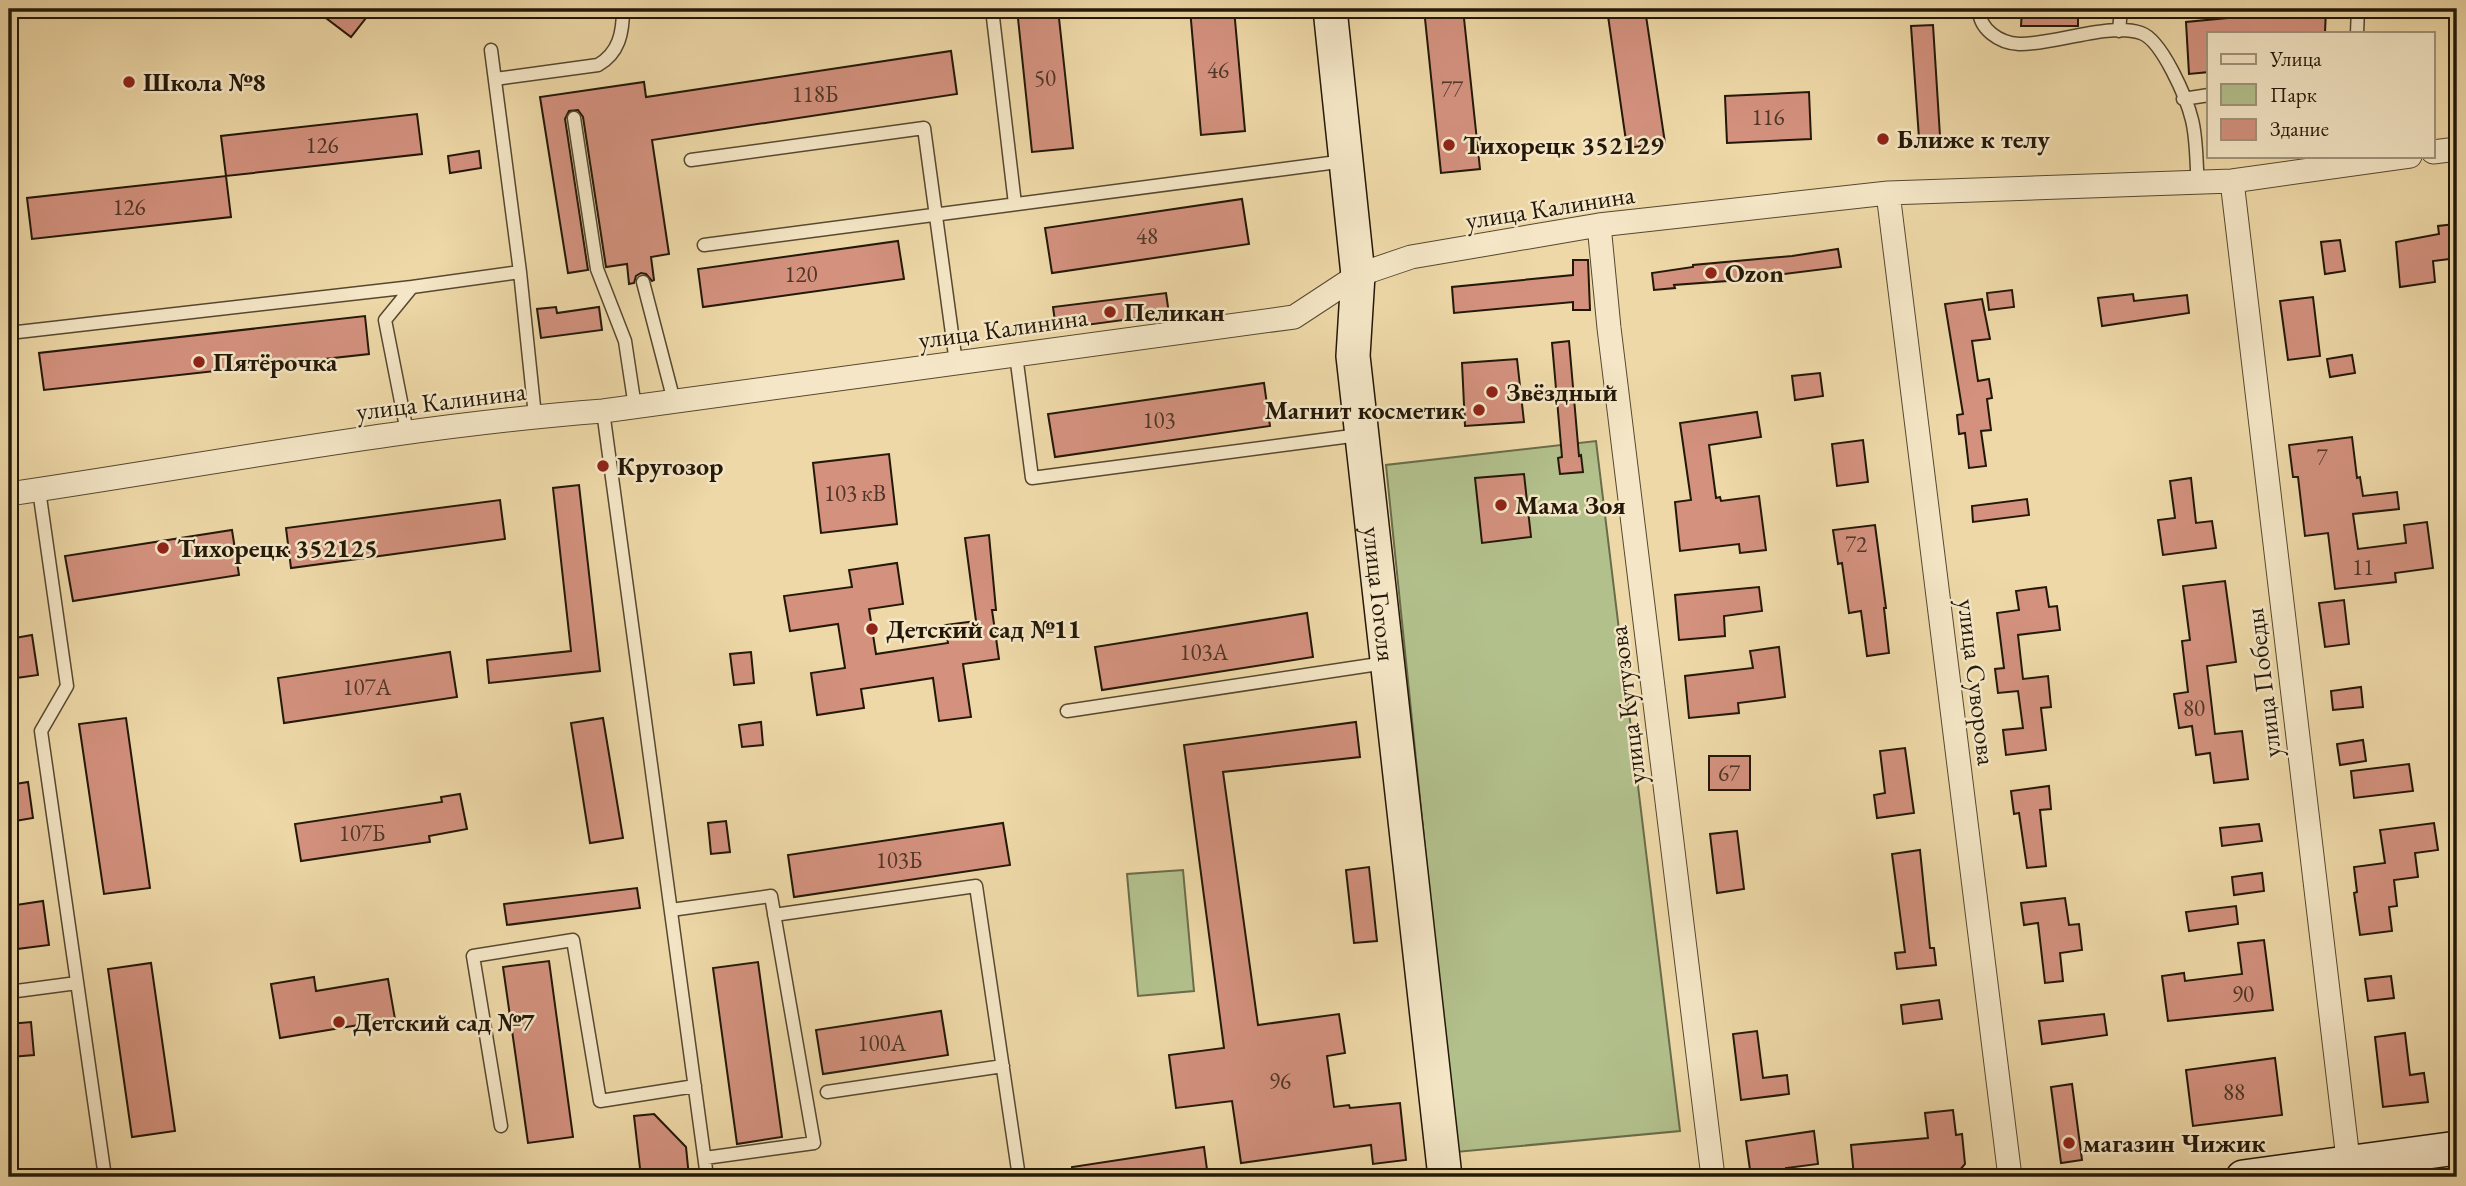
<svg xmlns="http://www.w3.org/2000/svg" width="2466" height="1186" font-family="'EB Garamond',serif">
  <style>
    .green { fill: #b2c08c; stroke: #6a6c4a; stroke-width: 2 }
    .building { fill: #d3917e; stroke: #231808; stroke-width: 2 }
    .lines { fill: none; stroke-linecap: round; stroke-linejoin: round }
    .lane-casing { stroke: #564830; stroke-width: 15 }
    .street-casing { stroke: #564830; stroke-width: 25 }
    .secondary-casing { stroke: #231808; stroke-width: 36 }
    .lane { stroke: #f4e6c6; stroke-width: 12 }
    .street { stroke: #f4e6c6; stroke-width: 23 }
    .secondary { stroke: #f4e6c6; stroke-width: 33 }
    .poi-dot { fill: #8f2418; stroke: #f4e6c6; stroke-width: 2.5 }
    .labels { text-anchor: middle; stroke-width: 5; stroke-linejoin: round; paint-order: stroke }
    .number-label { font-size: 23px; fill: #4f3626 }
    .poi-label { font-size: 26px; font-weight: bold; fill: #231808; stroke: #f4e6c6; text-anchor: start }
    .street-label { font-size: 26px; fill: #231808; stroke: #f4e6c6 }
  </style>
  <rect width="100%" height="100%" fill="#eed8a7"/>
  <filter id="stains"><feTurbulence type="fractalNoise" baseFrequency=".00286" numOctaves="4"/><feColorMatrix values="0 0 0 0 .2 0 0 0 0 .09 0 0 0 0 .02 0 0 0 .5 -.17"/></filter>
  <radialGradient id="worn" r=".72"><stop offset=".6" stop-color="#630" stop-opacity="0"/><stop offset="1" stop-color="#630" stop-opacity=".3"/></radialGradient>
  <path class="green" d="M1596,441L1680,1131L1456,1152L1386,465Z
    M1183,870L1194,991L1138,996L1127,874Z"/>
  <path class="building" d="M314,9H373L351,37Z
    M1017,9H1058L1073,148L1032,152Z
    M1190,9H1234L1245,131L1201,135Z
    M1424,9H1463L1480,169L1441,173Z
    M1607,9H1645L1665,143L1627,148Z
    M2022,9H2078V26H2021Z
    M2269,9H2326L2325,33H2209V72L2189,74L2186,22L2269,14Z
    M1933,25L1940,136L1919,138L1911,26Z
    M951,51L957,94L652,140L669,254L651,257L654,280L652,281L646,274L641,273L636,276L634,283L629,284L627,264L606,267L583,117L578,110L569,111L565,119L588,270L568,273L540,97L644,82L646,97Z
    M1809,92L1811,139L1727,143L1725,96Z
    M417,114L422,154L226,176L221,136Z
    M479,151L481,168L450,173L448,156Z
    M226,176L231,217L32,239L27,198Z
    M1242,199L1249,244L1052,273L1045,228Z
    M2455,224L2457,258L2433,261L2435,282L2400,287L2396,242L2439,234L2438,226Z
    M2340,240L2345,271L2325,274L2321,242Z
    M898,241L904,279L703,307L698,269Z
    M1838,249L1841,267L1768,276V278L1674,285L1675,288L1654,290L1652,273L1693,267V265L1792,256Z
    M1573,260H1588L1590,310H1573V302L1454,313L1452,287L1573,275Z
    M2012,290L2014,307L1989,310L1987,293Z
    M1166,293L1169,314L1056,329L1053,307Z
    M2133,294L2134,301L2187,295L2189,313L2102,326L2098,298Z
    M2313,297L2320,356L2288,360L2280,301Z
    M1982,299L1990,339L1972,341L1978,381L1989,379L1992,398L1987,399L1991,430L1981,431L1986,466L1969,468L1965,433L1959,434L1957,415L1963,414L1945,304Z
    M556,307L557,313L599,307L602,330L541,338L537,309Z
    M365,316L369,354L44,390L39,353Z
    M1569,341L1579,456L1581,455L1583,472L1560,474L1558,458L1562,457L1552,343Z
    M2352,355L2355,373L2330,377L2327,359Z
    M1517,359L1524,422L1465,426L1462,363Z
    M1820,373L1823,396L1795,400L1792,376Z
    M1264,383L1270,426L1055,457L1048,414Z
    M1757,412L1761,437L1709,445L1716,498L1720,497L1721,501L1759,496L1766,550L1740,553L1739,544L1680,551L1675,502L1691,500L1680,423Z
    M2352,437L2357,478L2360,477L2363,496L2397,492L2399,509L2353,514L2358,549L2406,543L2404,525L2427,522L2433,568L2395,573L2396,582L2335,589L2328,533L2305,536L2298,477H2293L2289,445Z
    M1863,440L1868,482L1837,486L1832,444Z
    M889,454L897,524L821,533L813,463Z
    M1524,474L1531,537L1482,543L1475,478Z
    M2191,478L2196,523L2212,521L2216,548L2163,555L2158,520L2175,518L2170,481Z
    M579,485L600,671L489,683L487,660L571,651L553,488Z
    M2027,499L2029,515L1973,522L1972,506Z
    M500,500L505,539L291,568L286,528Z
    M1875,525L1886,608H1884L1889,653L1867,656L1861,611L1849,613L1842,563L1838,564L1833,530Z
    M232,530L239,575L73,601L65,556Z
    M989,535L996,610H992L999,659L963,664L971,717L939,721L933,678L861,689L864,708L817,715L811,673L845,668L838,624L790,631L784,596L852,587L849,570L897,563L903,604L869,609L876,654L948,643L945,625L976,621L965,538Z
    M2225,581L2236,662L2207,666L2215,734L2242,731L2248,779L2214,783L2210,753L2196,755L2192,726L2179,728L2174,694L2188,692L2182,641L2190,640L2183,586Z
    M1759,587L1762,611L1724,616L1725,636L1679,640L1675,595Z
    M2046,587L2049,607L2057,606L2060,630L2018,635L2023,679L2048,676L2051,707L2041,708L2046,750L2006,755L2003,730L2023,728L2018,691L1998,693L1995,669L2004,668L1997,613L2019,610L2016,591Z
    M2344,600L2349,644L2325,647L2319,603Z
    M1307,613L1313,657L1102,690L1095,647Z
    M32,635L38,675L9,679V639Z
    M1779,647L1785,697L1738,703L1739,713L1689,718L1685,676L1753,668L1750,651Z
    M450,652L457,697L284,723L278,678Z
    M751,652L754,683L734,685L730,654Z
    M2361,687L2363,707L2333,710L2331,691Z
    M126,718L150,888L104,894L79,724Z
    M603,718L623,838L590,843L571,723Z
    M761,722L763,745L742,747L739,725Z
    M1356,722L1360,757L1223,772L1258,1025L1339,1014L1345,1053L1327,1056L1334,1107L1349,1105L1350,1108L1400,1103L1406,1160L1373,1164L1371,1145L1241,1163L1232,1101L1176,1108L1169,1055L1224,1048L1184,745Z
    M2363,740L2366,761L2340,765L2337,744Z
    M1905,748L1914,813L1877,818L1874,795L1885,793L1880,751Z
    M1709,756H1750V790H1709Z
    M2409,764L2413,791L2354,798L2351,771Z
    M28,782L33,818L9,822V785Z
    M2049,786L2051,809L2040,810L2046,866L2027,868L2019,813L2014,814L2011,791Z
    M460,794L467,829L429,836L430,842L301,861L295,824L442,802L441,797Z
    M726,821L730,852L711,854L708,823Z
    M1003,823L1010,865L794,897L788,855Z
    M2434,823L2438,850L2415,853L2418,877L2394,880L2397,906L2389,907L2392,931L2360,935L2354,893L2357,892L2354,867L2385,863L2380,830Z
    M2259,824L2262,841L2222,846L2220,828Z
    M1737,831L1744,889L1717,893L1710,834Z
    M1920,850L1930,948H1934L1936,965L1897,969L1895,953L1905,952L1892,854Z
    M1369,867L1377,941L1354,943L1346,870Z
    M2262,873L2264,891L2234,895L2232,877Z
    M637,888L640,908L507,925L504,904Z
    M2065,898L2069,925L2079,924L2082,950L2060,953L2063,981L2045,983L2038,923L2024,925L2021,903Z
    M43,901L49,945L9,950V906Z
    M2236,906L2238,924L2189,931L2186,912Z
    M2264,940L2273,1010L2168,1021L2162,976L2184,973L2185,981L2242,974L2238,943Z
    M549,961L573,1137L528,1143L503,967Z
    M758,962L782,1137L737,1144L713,968Z
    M151,963L175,1131L132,1137L108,969Z
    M2391,976L2394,998L2368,1001L2365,979Z
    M314,977L316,991L388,979L395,1019L280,1038L271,984Z
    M1939,1000L1942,1019L1903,1024L1901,1005Z
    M941,1011L948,1055L823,1074L816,1030Z
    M2104,1014L2107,1035L2042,1044L2039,1021Z
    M31,1022L34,1055L11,1057L9,1024Z
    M1757,1031L1763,1078L1787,1075L1789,1094L1741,1100L1733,1034Z
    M2405,1033L2410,1075L2424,1073L2428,1102L2383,1107L2375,1037Z
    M2275,1058L2282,1115L2193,1126L2186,1070Z
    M2072,1084L2082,1160L2061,1163L2051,1087Z
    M1953,1110L1956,1135L1962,1134L1965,1164L1955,1176L1854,1177L1851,1145L1928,1138L1925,1113Z
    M654,1114L686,1147L689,1177H641L634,1116Z
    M1814,1131L1818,1164L1786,1168L1787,1177H1751L1746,1141Z
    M1204,1147L1208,1177H1072V1167Z"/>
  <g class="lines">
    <g class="lane-casing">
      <path id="lane" d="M992,9L1015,204
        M1979,9C1979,29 1999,43 2019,44C2053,45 2109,22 2141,33C2162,40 2187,99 2192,120C2197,140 2196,163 2198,184
        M2119,31L2121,9
        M2357,33L2358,9
        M491,50L520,272L535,416
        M495,79L598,65C619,53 623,33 623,9
        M2183,99L2209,95
        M574,118L597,269L625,341L635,407
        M691,160L924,128L956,363
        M704,245L1345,161
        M643,282L674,401
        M9,333L412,287
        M1016,355L1032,478L1359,435
        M603,411L707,1177
        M407,432L385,320L412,287L520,272
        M39,490L67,686L41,731L105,1177
        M1067,711L1385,663
        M671,910L771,896L814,1143L705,1158
        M774,915L976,886L1019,1177
        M9,992L77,983
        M827,1092L1003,1066
        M501,1126L473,956L573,940L600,1101L695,1086"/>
    </g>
    <g class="street-casing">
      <path id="street" d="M2433,152L2457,149
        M2232,181L2350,1176
        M1888,193L2010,1177
        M1599,225L1609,328L1713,1177
        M9,494C207,465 404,426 603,411L1294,317L1358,275L1411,257L1599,225L1888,193L2232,181L2410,156"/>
    </g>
    <g class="secondary-casing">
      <g id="secondary">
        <path id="s1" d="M1330,9L1358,275L1353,356L1445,1177"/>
        <path d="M2243,1177L2457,1148"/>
      </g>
    </g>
    <use href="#lane" class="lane"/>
    <use href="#street" class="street"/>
    <use href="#secondary" class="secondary"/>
  </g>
  <g class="poi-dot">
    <circle cx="129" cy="82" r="7"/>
    <circle cx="1883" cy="139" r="7"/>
    <circle cx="1449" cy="145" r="7"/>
    <circle cx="1711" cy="273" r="7"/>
    <circle cx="1110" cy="312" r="7"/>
    <circle cx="199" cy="362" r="7"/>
    <circle cx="1492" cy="392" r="7"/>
    <circle cx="1479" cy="410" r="7"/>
    <circle cx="603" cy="466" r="7"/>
    <circle cx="1501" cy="505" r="7"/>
    <circle cx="163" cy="548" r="7"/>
    <circle cx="872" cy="629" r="7"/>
    <circle cx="339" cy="1022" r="7"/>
    <circle cx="2069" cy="1143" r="7"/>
  </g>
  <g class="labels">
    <g class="number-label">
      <text x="1218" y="78">46</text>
      <text x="1045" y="86">50</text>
      <text x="1452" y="97">77</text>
      <text x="815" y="102">118Б</text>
      <text x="1768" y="125">116</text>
      <text x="322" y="153">126</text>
      <text x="129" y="215">126</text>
      <text x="1147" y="244">48</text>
      <text x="801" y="282">120</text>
      <text x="1159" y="428">103</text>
      <text x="2322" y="465">7</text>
      <text x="855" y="501">103 кВ</text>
      <text x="1856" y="552">72</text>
      <text x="2363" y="575">11</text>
      <text x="1204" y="660">103А</text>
      <text x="367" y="695">107А</text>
      <text x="2194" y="716">80</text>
      <text x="1729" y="781">67</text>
      <text x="362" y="841">107Б</text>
      <text x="899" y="868">103Б</text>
      <text x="2243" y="1002">90</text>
      <text x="882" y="1051">100А</text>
      <text x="1280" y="1089">96</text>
      <text x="2234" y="1100">88</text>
    </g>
    <g class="poi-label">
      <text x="143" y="91">Школа №8</text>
      <text x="1897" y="148">Ближе к телу</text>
      <text x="1463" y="154">Тихорецк 352129</text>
      <text x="1725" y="282">Ozon</text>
      <text x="1124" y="321">Пеликан</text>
      <text x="213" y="371">Пятёрочка</text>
      <text x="1506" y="401">Звёздный</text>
      <text x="1465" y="419" text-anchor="end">Магнит косметик</text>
      <text x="617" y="475">Кругозор</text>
      <text x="1515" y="514">Мама Зоя</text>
      <text x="177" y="557">Тихорецк 352125</text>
      <text x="886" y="638">Детский сад №11</text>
      <text x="353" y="1031">Детский сад №7</text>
      <text x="2083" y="1152">магазин Чижик</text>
    </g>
    <g class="street-label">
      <text transform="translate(1550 207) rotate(-9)" y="9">улица Калинина</text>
      <text transform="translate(1003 328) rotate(-8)" y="9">улица Калинина</text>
      <text transform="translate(441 401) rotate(-7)" y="9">улица Калинина</text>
      <text dy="9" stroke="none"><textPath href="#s1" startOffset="588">улица Гоголя</textPath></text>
      <text transform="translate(1977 682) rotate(83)" y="9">улица Суворова</text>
      <text transform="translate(2263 683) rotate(-97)" y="9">улица Победы</text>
      <text transform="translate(1627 705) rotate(-97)" y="9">улица Кутузова</text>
    </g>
  </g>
  <rect width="2466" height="1186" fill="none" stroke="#eed8a7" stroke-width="35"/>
  <rect x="10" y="10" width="2445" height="1165" fill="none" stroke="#231808" stroke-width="3.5"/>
  <rect x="18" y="18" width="2431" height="1151" fill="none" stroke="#231808" stroke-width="2"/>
  <rect x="2207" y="32" width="228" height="126" fill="#f4e6c6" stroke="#a0947a" stroke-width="2"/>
  <rect x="2221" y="54" width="35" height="10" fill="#f4e6c6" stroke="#a0947a" stroke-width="2"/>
  <text x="2270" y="66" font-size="21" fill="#231808">Улица</text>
  <rect x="2221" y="84" width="35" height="21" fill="#b2c08c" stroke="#a0947a" stroke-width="2"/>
  <text x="2270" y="102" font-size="21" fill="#231808">Парк</text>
  <rect x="2221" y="119" width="35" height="21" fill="#d3917e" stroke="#a0947a" stroke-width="2"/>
  <text x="2270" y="136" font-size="21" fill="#231808">Здание</text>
  <rect width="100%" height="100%" filter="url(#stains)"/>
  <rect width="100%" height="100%" fill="url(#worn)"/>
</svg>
